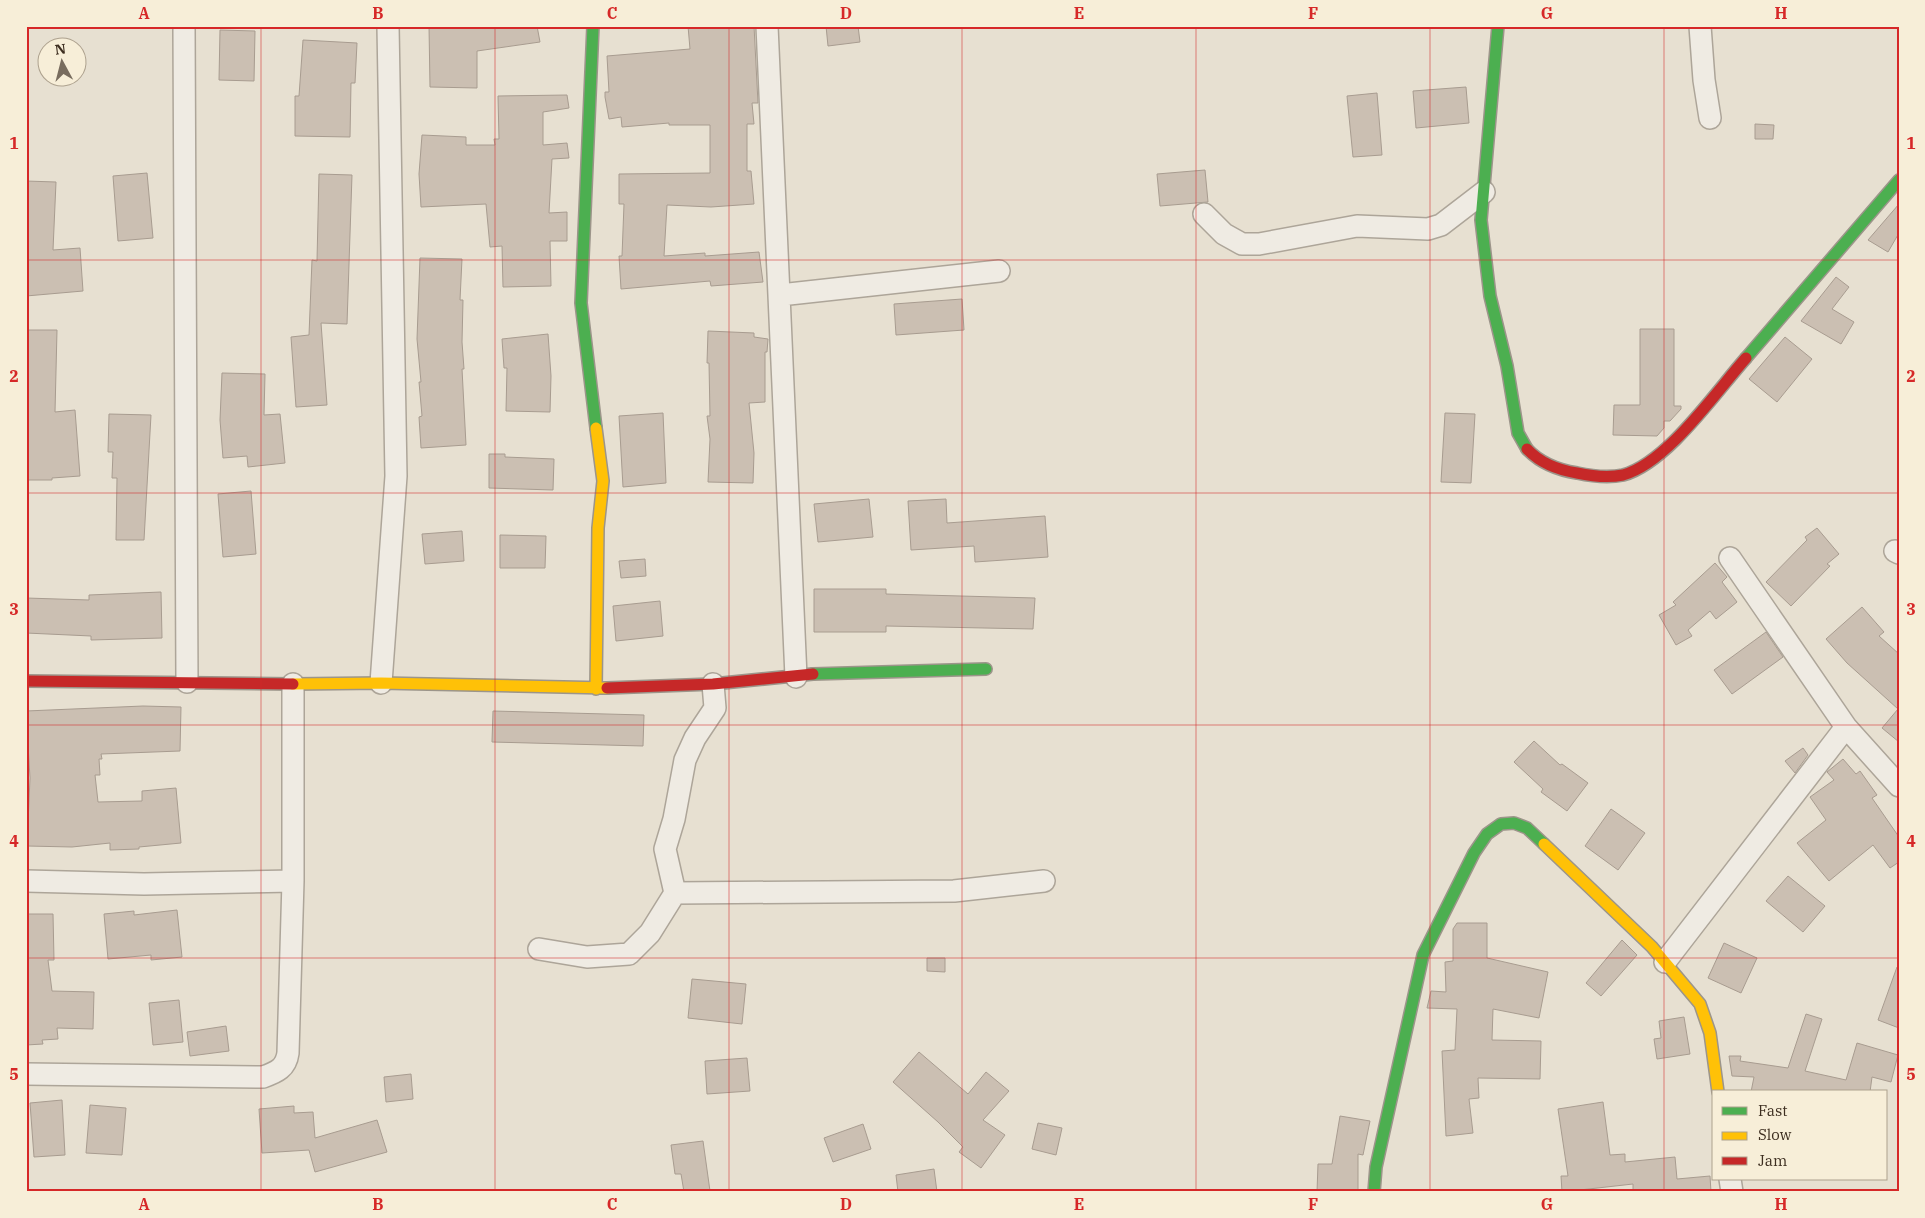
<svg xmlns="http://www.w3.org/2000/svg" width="1925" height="1218" font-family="'IBM Plex Serif',serif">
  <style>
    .building { fill: #cbbfb2; stroke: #a89c90 }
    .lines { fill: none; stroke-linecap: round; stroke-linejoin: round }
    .street-casing { stroke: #ada599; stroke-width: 24 }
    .fast-casing { stroke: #9c958a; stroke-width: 14 }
    .slow-casing { stroke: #9c958a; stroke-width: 14 }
    .jam-casing { stroke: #9c958a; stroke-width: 14 }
    .street { stroke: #efebe3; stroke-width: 21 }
    .fast { stroke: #4caf50; stroke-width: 11 }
    .slow { stroke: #ffc107; stroke-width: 11 }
    .jam { stroke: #c62828; stroke-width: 11 }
    .grid { fill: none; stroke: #d62828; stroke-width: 1; stroke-opacity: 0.55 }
    .neatline { fill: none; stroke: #d62828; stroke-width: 2 }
    .grid-label { font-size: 16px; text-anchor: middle; font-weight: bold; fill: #d62828 }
  </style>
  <rect width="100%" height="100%" fill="#e7e0d1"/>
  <path class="building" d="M429,26H537L540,42L477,51V88L430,87Z
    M688,26H754L758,103H752L754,124H747V171H751L754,204L711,207L667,205L664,256L705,253V256L759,252L763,282L711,286L710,281L621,289L619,256H622L624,204H619V174L710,173V125H669V123L622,127L621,117L609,119L605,97V92H609L607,56L690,49Z
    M826,26H858L860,42L828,46Z
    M220,30L255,31L254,81L219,80Z
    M303,40L357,43L355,83H351L350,137L295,136V96H299Z
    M1466,87L1469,123L1416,128L1413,91Z
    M1377,93L1382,155L1353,157L1347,96Z
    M567,95L569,108L543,112V145L567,143L569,158L552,159L549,213L567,212V241H550L551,286L503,287L502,246L490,247L486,204L421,207L419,174L422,135L466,137V145H495L494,139H499L498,96Z
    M1755,124L1774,125L1773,139H1755Z
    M1205,170L1208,202L1160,206L1157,174Z
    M147,173L153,238L118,241L113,176Z
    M319,174L352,175L347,324L321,323L327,405L296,407L291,337L309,335L312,260L317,261Z
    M26,181L56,182L53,250L80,248L83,291L26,296Z
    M1899,204V233L1888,252L1868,240Z
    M420,258L462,259L460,300H463L462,342L464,369H462L466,445L421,448L419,417L422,416L419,382H421L417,339Z
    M1836,277L1849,287L1832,309L1854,322L1841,344L1801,321Z
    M962,299L964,330L896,335L894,304Z
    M1640,329H1674V406H1681V409L1670,421H1664V428L1657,436L1613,435L1614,405H1640Z
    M26,330H57L55,412L75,410L80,476L52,478V480H26Z
    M708,331L754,333V337L768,339L767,352H765V402L749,403L754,453L753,483L708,482L710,439L707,416H710L709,363H707Z
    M548,334L551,376L550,412L506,411L507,368H504L502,339Z
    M1785,337L1812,359L1777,402L1749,379Z
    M222,373L265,374L264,415L280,414L285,463L248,467L247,456L223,458L220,420Z
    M663,413L666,483L623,487L619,416Z
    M1445,413L1475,414L1471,483L1441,482Z
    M109,414L151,415L144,540H116L117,478H112L113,452H108Z
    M489,454H505V457L554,459L553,490L489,488Z
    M251,491L256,554L223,557L218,494Z
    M869,499L873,537L818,542L814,504Z
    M946,499L947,523L1045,516L1048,557L975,562L974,546L911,550L908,501Z
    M1817,528L1839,554L1827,564L1830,566L1791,606L1766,582L1807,540L1805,537Z
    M462,531L464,561L425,564L422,534Z
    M500,535L546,536L545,568H500Z
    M645,559L646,576L621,578L619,561Z
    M1715,563L1727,577L1722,582L1737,602L1716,619L1710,611L1688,630L1692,636L1676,645L1659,615L1676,605L1673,602Z
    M814,589H886V594L1035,598L1033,629L886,626V632H814Z
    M161,592L162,638L91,640V636L26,633V598L89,600V595Z
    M660,601L663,636L616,641L613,606Z
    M1862,607L1884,632L1879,636L1899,654V742L1882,728L1898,709L1847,663L1826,639Z
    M1766,632L1783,657L1732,694L1714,670Z
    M143,706L181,707L180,751L101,754L102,759H99L100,775H95L98,802L142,801V791L176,788L181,843L139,847V849L110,850V843L72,847L27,846L30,778L26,711Z
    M493,711L644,715L643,746L492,742Z
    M1534,741L1560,765L1562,764L1588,783L1567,811L1541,792L1543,789L1514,762Z
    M1803,748L1808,755L1795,773L1785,761Z
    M1843,759L1856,774L1860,771L1877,795L1872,798L1899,837V862L1890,868L1873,845L1829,881L1797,843L1826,820L1810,797L1834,780L1827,772Z
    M1611,809L1645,833L1618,870L1585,846Z
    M1788,876L1825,906L1803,932L1766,901Z
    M177,910L182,957L151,960V955L108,959L104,914L134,911V915Z
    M26,914H53L54,960H48L52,991L94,992L93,1029L57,1028L58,1039L42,1040L43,1044L26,1045Z
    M1457,923H1487V958L1548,972L1539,1018L1493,1009L1492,1040L1541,1041L1540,1079L1478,1078L1479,1098L1469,1099L1473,1133L1446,1136L1442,1051L1455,1050L1457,1009L1427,1008L1431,991L1446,992L1445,962L1453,961V929Z
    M1622,940L1637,955L1601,996L1586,983Z
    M1724,943L1757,958L1741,993L1708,978Z
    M927,958H945V972L927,971Z
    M1897,967H1899V1028L1878,1020Z
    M692,979L746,984L742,1024L688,1018Z
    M179,1000L183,1042L153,1045L149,1003Z
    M1806,1014L1822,1019L1805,1071L1846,1080L1857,1043L1898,1055L1891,1082L1872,1077L1870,1092H1751L1754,1077L1732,1076L1729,1056H1741L1740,1061L1788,1068Z
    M1684,1017L1690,1054L1657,1059L1654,1039L1661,1038L1659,1021Z
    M226,1026L229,1051L190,1056L187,1032Z
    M919,1052L968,1094L986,1072L1009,1091L983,1120L1005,1135L981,1168L959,1152L963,1147L938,1122L893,1082Z
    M747,1058L750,1091L707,1094L705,1061Z
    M411,1074L413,1099L386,1102L384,1077Z
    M62,1100L65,1155L34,1157L30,1103Z
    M1603,1102L1610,1155L1625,1154V1162L1675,1157L1677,1179L1710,1176L1711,1192H1633V1184L1562,1192L1561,1176H1568L1558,1109Z
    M90,1105L126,1108L122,1155L86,1153Z
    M294,1106V1113L313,1112L315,1138L377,1120L387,1152L315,1172L309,1150L262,1153L259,1109Z
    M1340,1116L1370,1121L1363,1155L1358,1154V1192H1317L1318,1164H1332Z
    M1038,1123L1062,1128L1056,1155L1032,1149Z
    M863,1124L871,1149L833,1162L824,1138Z
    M703,1141L710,1191L684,1192L681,1174H675L671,1145Z
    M934,1169L937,1192H898L896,1175Z"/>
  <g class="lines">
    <g class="street-casing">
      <path id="street" d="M184,26L187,682
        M767,26L796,677
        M1700,26L1704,80L1710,118
        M1204,214L1224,234L1242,244H1259L1357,226L1428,229L1441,225L1484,192
        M780,295L999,271
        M1895,551L1899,553
        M1730,558L1846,727L1899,786
        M381,683L396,476L388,26
        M26,881L144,884L293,881
        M675,893L954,891L1044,881
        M539,949L587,957L629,954L650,933L675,893L665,849L674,819L685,760L695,738L715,708L713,684
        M1665,962L1846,727
        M26,1074L263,1077C277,1072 286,1068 288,1053L293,881V684
        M1730,1179L1732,1192"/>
    </g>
    <g class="fast-casing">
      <path id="fast" d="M593,26L581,303L596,428
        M1498,26L1481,220L1490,296L1507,366L1518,433L1527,449
        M1746,358L1899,180
        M813,674L986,669
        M1374,1192L1376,1167L1423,955L1474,853L1487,834L1501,824L1514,823L1527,828L1544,844"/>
    </g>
    <g class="slow-casing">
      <path id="slow" d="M293,684L381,683L607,688
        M596,689L598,528L603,481L596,428
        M1544,844L1652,947L1700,1004L1710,1033L1718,1092"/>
    </g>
    <g class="jam-casing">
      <path id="jam" d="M1527,449C1541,464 1558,470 1577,473C1591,476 1609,478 1623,475C1667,463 1715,393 1746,358
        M26,681L293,684
        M607,688L713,684L813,674"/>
    </g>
    <use href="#street" class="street"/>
    <use href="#fast" class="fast"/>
    <use href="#slow" class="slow"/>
    <use href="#jam" class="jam"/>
  </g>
  <path class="grid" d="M261,26V1192M495,26V1192M729,26V1192M962,26V1192M1196,26V1192M1430,26V1192M1664,26V1192M26,260H1899M26,493H1899M26,725H1899M26,958H1899"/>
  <rect width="1925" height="1218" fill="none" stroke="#f7eed8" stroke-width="55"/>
  <rect x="1712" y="1090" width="175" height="90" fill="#f7eed8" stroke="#ada18e"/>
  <rect x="1722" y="1107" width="25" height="8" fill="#4caf50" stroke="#ada18e"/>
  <text x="1758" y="1116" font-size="15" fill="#3d2e20">Fast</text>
  <rect x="1722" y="1132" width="25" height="8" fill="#ffc107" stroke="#ada18e"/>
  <text x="1758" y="1140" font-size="15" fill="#3d2e20">Slow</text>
  <rect x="1722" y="1157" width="25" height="8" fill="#c62828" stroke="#ada18e"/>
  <text x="1758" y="1166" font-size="15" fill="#3d2e20">Jam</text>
  <g transform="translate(62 62) rotate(353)"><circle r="24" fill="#f7eed8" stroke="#ada18e"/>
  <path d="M0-4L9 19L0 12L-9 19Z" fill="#786c5e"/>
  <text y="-8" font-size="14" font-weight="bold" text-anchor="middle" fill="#3d2e20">N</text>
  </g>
  <rect x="28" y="28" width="1870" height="1162" class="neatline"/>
  <g class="grid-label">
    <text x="144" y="19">A</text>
    <text x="378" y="19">B</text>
    <text x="612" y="19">C</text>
    <text x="846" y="19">D</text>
    <text x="1079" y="19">E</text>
    <text x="1313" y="19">F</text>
    <text x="1547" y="19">G</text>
    <text x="1781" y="19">H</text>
    <text x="14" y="149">1</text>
    <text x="1911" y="149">1</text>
    <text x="14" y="382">2</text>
    <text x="1911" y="382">2</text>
    <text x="14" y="615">3</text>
    <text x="1911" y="615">3</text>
    <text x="14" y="847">4</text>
    <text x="1911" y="847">4</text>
    <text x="14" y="1080">5</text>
    <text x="1911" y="1080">5</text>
    <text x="144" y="1210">A</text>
    <text x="378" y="1210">B</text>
    <text x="612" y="1210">C</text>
    <text x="846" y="1210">D</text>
    <text x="1079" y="1210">E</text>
    <text x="1313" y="1210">F</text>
    <text x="1547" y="1210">G</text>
    <text x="1781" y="1210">H</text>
  </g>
</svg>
